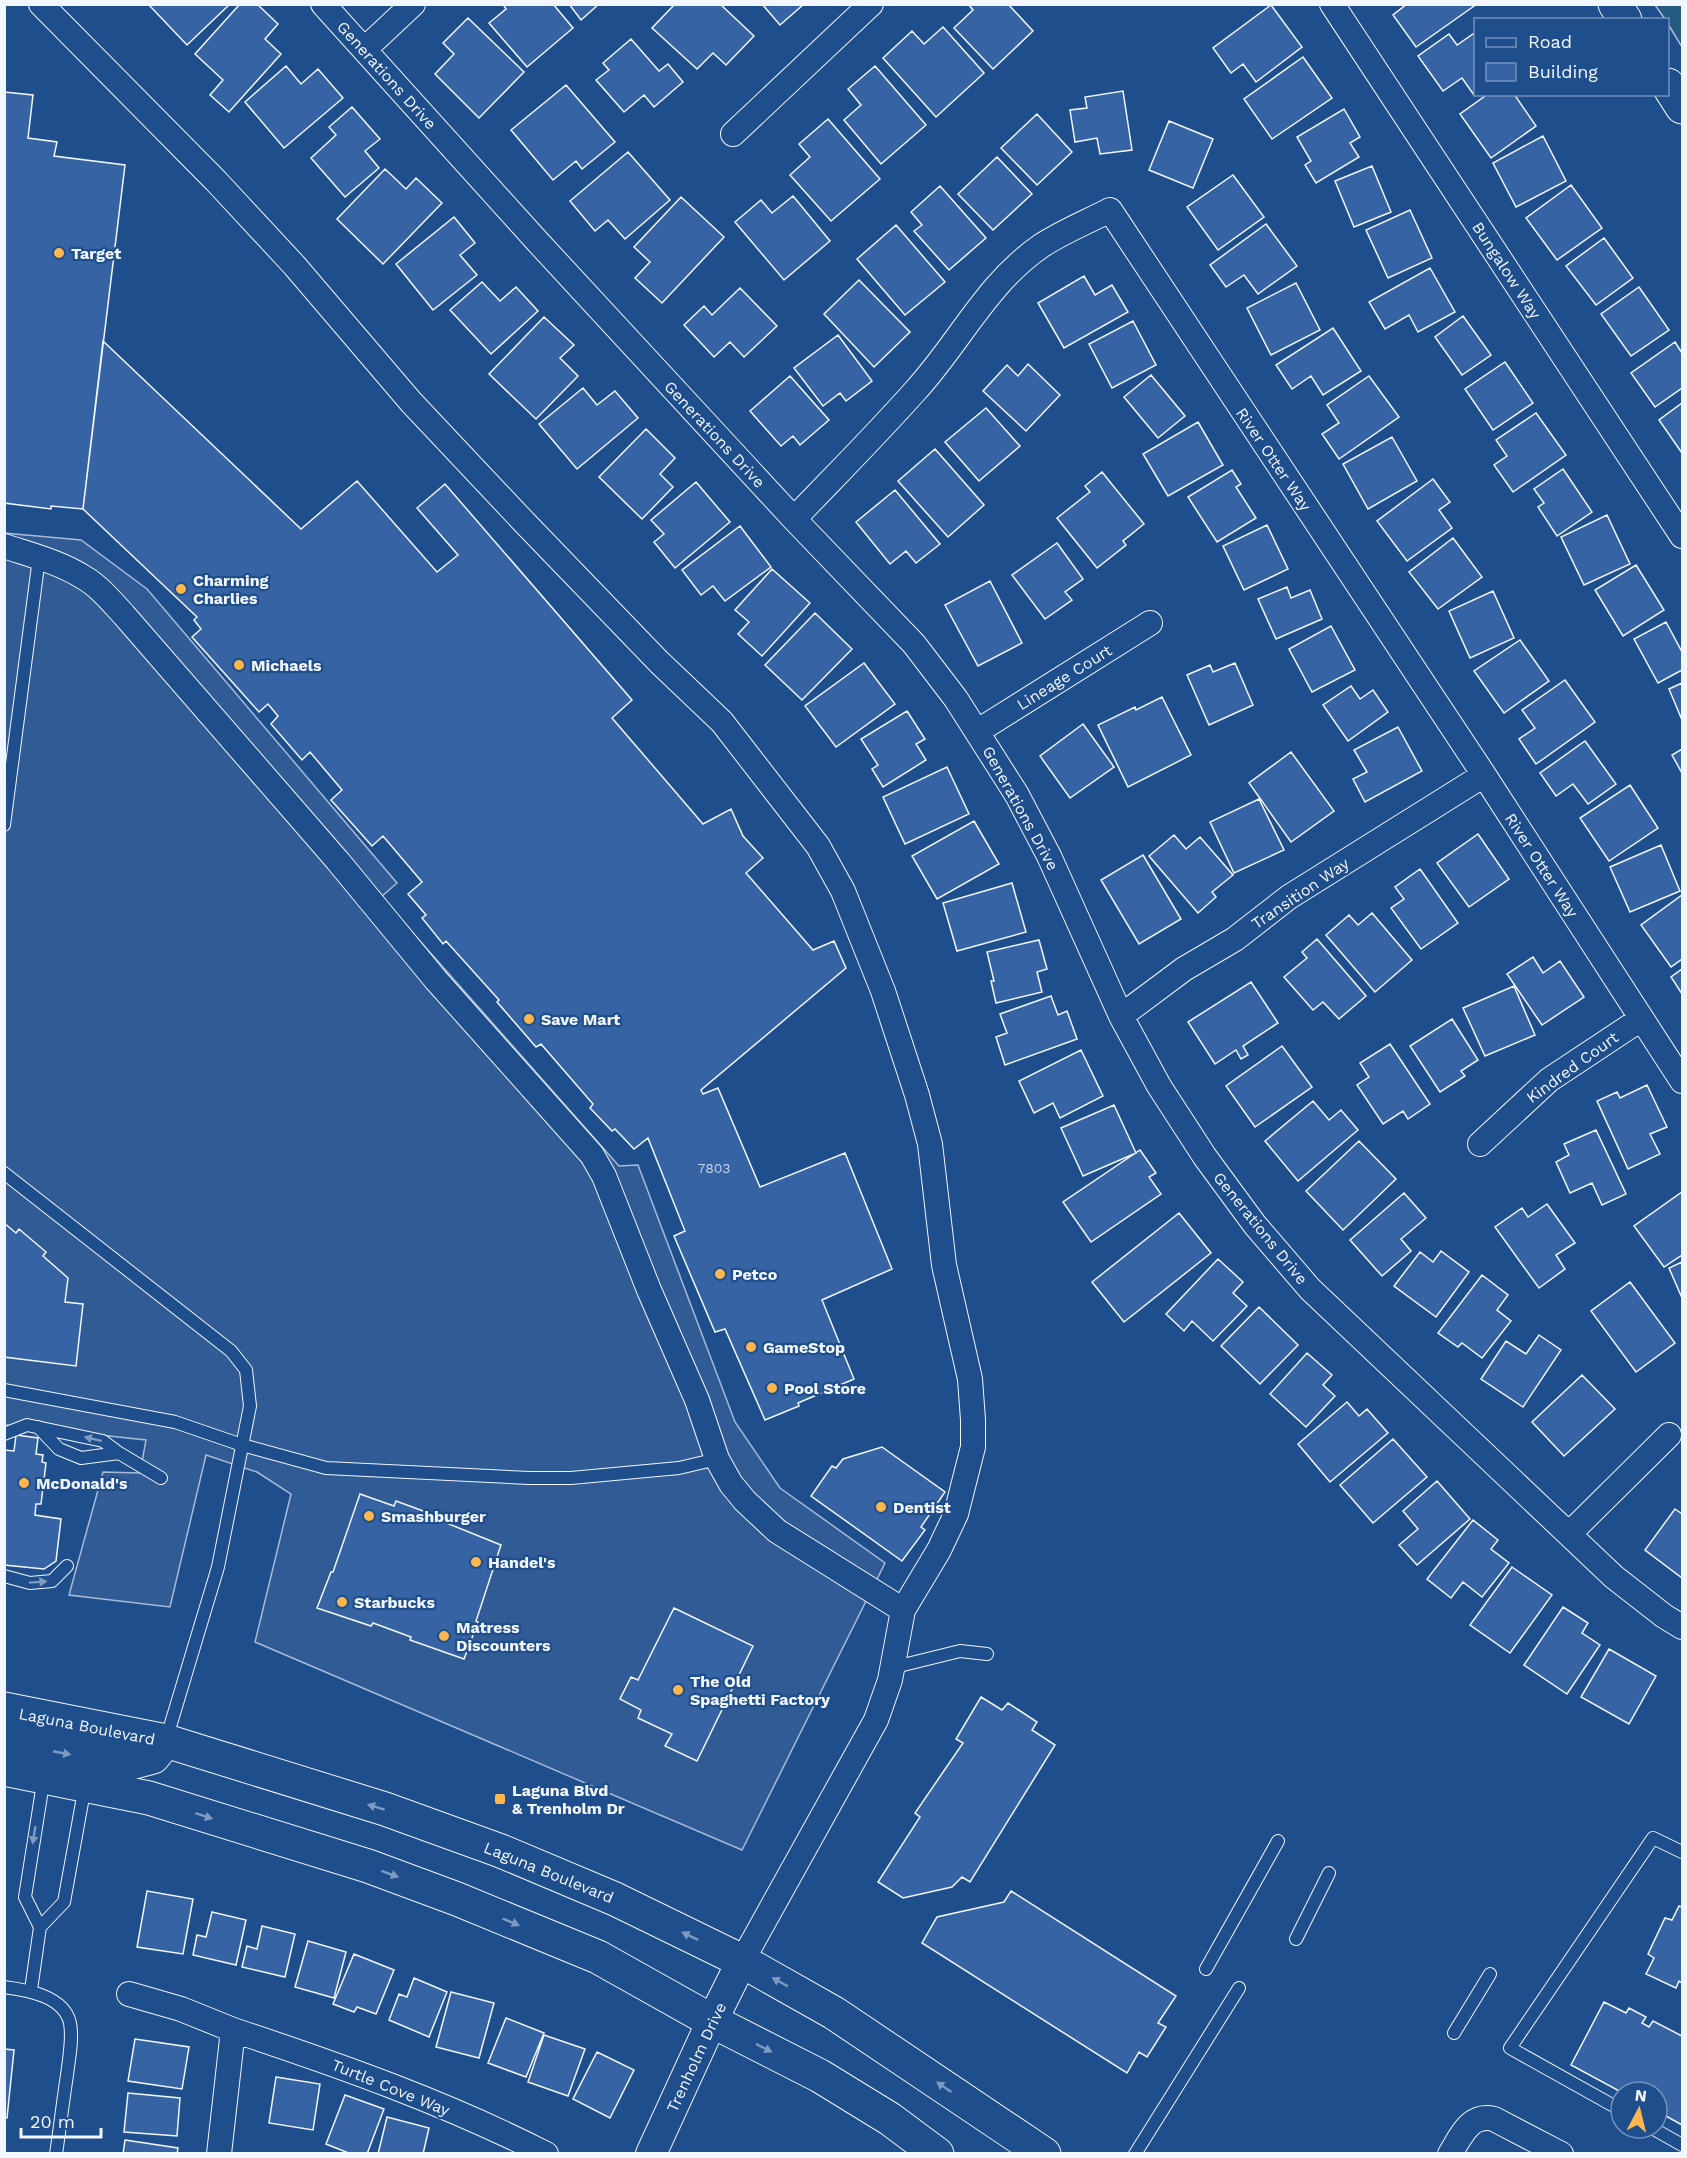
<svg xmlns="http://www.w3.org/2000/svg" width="1687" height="2158" font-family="'Work Sans',sans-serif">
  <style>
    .green { fill: #245a82; stroke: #a8bbd7; stroke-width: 1.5 }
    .parking { fill: #305b95; stroke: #a8bbd7; stroke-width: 1.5 }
    .building { fill: #3563a3; stroke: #f2f6ff; stroke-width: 1.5 }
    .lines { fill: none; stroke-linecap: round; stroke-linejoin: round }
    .service-casing { stroke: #f2f6ff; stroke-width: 14 }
    .minor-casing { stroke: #f2f6ff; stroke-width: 26 }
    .tertiary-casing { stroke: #f2f6ff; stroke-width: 32 }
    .secondary-casing { stroke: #f2f6ff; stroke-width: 35 }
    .primary-casing { stroke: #f2f6ff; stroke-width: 35 }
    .service { stroke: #1f4e8c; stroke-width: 12 }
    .minor { stroke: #1f4e8c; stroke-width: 24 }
    .tertiary { stroke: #1f4e8c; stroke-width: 30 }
    .secondary { stroke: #1f4e8c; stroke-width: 33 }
    .primary { stroke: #1f4e8c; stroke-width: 33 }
    .oneway { fill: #7e9ac0 }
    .poi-dot { fill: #ffb74d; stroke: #1f4e8c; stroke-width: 2 }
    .labels { text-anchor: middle; stroke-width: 4.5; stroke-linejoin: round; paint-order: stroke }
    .number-label { font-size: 14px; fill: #c3d1e8 }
    .street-label { font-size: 16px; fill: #f2f6ff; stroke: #1f4e8c }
    .poi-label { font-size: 16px; font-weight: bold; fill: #f2f6ff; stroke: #1f4e8c; text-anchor: start }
  </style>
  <rect width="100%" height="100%" fill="#1f4e8c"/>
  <path class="green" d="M1655,5H1682V47L1668,24V20L1665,19Z"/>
  <path class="parking" d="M4,533L81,540L147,589L397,883L381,897L619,1166L638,1165L735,1422L780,1488L885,1563L742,1850L255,1642L291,1494L257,1472L206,1455L170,1607L69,1595L103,1472L140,1473L146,1440L5,1425Z"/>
  <path class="building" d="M148,4H230L187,45Z
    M240,4H257L278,24L265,39L281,54L229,112L210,95L223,80L195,54Z
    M503,4H553L573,28L527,67L489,23L506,9Z
    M569,4H599L581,20Z
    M675,4H720L754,36L726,65L713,53L697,69L652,28Z
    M762,4H804L780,25Z
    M968,4H1008L1033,31L993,69L954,28L973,10Z
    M1477,4L1416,47L1393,15L1407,4Z
    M1271,5L1302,47L1256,82L1243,64L1231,73L1213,48Z
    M468,18L524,72L479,118L435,74L454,54L443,43Z
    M943,27L984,73L936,117L883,58L912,31L924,44Z
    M1476,32V94L1474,95L1462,78L1443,91L1418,56L1449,34L1457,45Z
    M631,39L659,71L668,64L683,82L654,107L644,95L624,112L596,80L609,70L603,63Z
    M1303,57L1332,98L1272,139L1244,99Z
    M286,66L301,84L318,69L343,98L284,148L245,102Z
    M875,66L926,125L881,164L844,120L861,105L848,89Z
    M566,85L615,142L582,169L576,161L553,180L511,130Z
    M1123,91L1132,150L1100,154L1097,138L1075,142L1070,110L1087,108L1085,97Z
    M4,92L33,95L28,138L57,142L54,156L125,165L83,509L51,506V509L4,503Z
    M1488,94H1514L1536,126L1491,158L1460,114Z
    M352,107L380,139L365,151L379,168L345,197L311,158L336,135L329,127Z
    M1344,109L1360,137L1350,143L1359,157L1316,183L1305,165L1311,161L1297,137Z
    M1037,114L1072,152L1037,185L1001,148Z
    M828,119L880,179L831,221L790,175L810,157L799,144Z
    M1169,121L1213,139L1193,188L1149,170Z
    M1543,136L1566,181L1516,207L1493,163Z
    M628,152L670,200L625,239L608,220L595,231L570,201Z
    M997,157L1032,194L993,230L958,194Z
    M1372,166L1391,212L1354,227L1335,181Z
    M385,169L406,189L416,178L442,203L383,264L337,219Z
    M1233,175L1264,217L1218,250L1187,207Z
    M1571,185L1602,228L1557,260L1526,218Z
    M940,186L986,238L949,270L914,231L922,225L911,212Z
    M793,196L830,241L784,280L735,222L761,200L772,213Z
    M681,197L724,237L662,303L635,278L650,262L634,247Z
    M1410,210L1432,258L1388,278L1366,230Z
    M454,217L475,243L460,255L477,275L433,310L396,264Z
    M1266,224L1297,266L1258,294L1244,275L1226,287L1210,265Z
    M896,225L945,282L905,315L857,259Z
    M1604,238L1633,278L1596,305L1566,266Z
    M1430,268L1455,312L1418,332L1409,315L1385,329L1369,302Z
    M1084,276L1095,295L1112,285L1128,312L1064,348L1038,303Z
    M859,280L910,332L874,367L824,314Z
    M482,282L500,301L516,287L538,311L491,354L450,310Z
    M1296,283L1320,330L1271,355L1247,308Z
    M1639,287L1669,330L1631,356L1601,314Z
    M740,288L777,326L744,357L730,342L714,357L684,325L704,306L712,315Z
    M1463,316L1491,355L1462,375L1435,337Z
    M544,317L574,345L560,358L578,376L536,419L489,374Z
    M1133,321L1156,365L1112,388L1089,344Z
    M1333,328L1361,371L1323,395L1311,376L1292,389L1276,365Z
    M838,335L872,381L846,401L840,393L823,406L794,368Z
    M103,341L301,529L357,481L437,572L458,555L417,508L445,484L632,700L612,718L703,824L731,809L743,836L763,858L746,873L813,950L834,941L846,968L701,1090L703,1094L718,1088L760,1187L845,1153L892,1269L822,1300L854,1379L798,1403L799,1406L765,1420L725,1329L715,1332L674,1236L685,1231L648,1138L634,1149L615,1129L612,1131L590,1108L593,1104L541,1044L536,1047L497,1002L499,1000L446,941L443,944L422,918L426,915L408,894L422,882L383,836L372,846L331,800L342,790L310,752L302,760L271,724L278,716L268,704L259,712L192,637L201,629L194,620L197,617L83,509Z
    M1675,342L1682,353V388L1655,407L1631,373Z
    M1505,362L1533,403L1493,430L1465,389Z
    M1028,364L1060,395L1026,431L983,391L1007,365L1018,376Z
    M1151,375L1185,416L1158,438L1124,397Z
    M790,376L829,420L800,445L793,436L781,446L750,411Z
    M1369,376L1399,417L1339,459L1322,434L1339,423L1327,405Z
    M583,388L597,405L615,391L638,418L577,469L539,424Z
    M1682,403V453L1659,420Z
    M986,408L1020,446L979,481L945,442Z
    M1536,413L1566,455L1513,492L1494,465L1507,456L1496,440Z
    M1198,422L1223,465L1168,496L1143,454Z
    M646,429L675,458L660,474L673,487L642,519L599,477Z
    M1392,437L1417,481L1368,509L1343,464Z
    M935,449L984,505L948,537L898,481Z
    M1563,469L1592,512L1557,536L1538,507L1544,503L1534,489Z
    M1232,470L1241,484L1236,487L1256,518L1217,542L1188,497Z
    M1102,472L1144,524L1123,541L1126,545L1097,568L1057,518L1090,492L1085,486Z
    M1433,479L1450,502L1439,510L1452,528L1407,561L1377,521Z
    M696,482L730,522L675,568L654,542L664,534L651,520Z
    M895,490L940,544L916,563L906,551L890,564L856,522Z
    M1607,515L1630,564L1584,585L1561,537Z
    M1267,525L1288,569L1244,590L1223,546Z
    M740,526L771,567L725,601L713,586L701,595L682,570Z
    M1453,538L1482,577L1438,609L1409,572Z
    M1057,543L1083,579L1065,592L1072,600L1045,619L1012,575Z
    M1636,565L1664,610L1623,636L1595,590Z
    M772,569L810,603L762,656L738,634L749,622L735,610Z
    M990,581L1022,643L978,666L945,605Z
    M1287,587L1291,598L1310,590L1322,619L1276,639L1258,599Z
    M1493,591L1514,638L1470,658L1449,611Z
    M815,613L852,649L802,700L765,665Z
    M1666,622L1682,652V670L1658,683L1634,639Z
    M1331,626L1355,670L1312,692L1289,649Z
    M1520,640L1549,681L1504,713L1474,671Z
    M864,663L895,704L836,747L805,706Z
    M1235,663L1253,705L1209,725L1187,675L1210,665L1213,672Z
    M1565,680L1595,722L1536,764L1519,739L1535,728L1522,710Z
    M1682,683V720L1669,689Z
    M1351,686L1360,699L1373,690L1388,712L1348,741L1323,705Z
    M1162,697L1191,755L1128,787L1098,725L1135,707L1136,710Z
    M907,711L925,739L916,744L926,760L883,787L872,769L878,765L861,739Z
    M1083,724L1114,767L1070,798L1040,756Z
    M1398,727L1422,771L1365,802L1353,779L1367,772L1354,750Z
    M1585,741L1616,784L1588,804L1573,784L1556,796L1540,773Z
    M1682,749V773L1672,755Z
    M1291,752L1334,811L1291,842L1249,783Z
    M947,767L969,814L905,844L883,797Z
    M1630,785L1658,828L1609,861L1580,818Z
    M1259,799L1284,850L1234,873L1210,822Z
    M974,821L999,864L937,899L912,856Z
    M1478,834L1509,879L1469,907L1437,863Z
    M1174,835L1186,849L1200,837L1233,875L1212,892L1216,897L1198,913L1149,856Z
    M1661,845L1680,891L1630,912L1610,867Z
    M1143,855L1181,919L1139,944L1101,880Z
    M1420,869L1458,923L1421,949L1391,908L1404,899L1395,887Z
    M1012,883L1026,932L957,951L943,903Z
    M1682,895V959L1671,967L1641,925Z
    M1372,913L1412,960L1375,992L1326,935L1349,915L1358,925Z
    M1317,939L1366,996L1339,1019L1323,1002L1313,1010L1284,977L1307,958L1302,952Z
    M1039,940L1047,969L1037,972L1042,992L996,1003L991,981H994L987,952Z
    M1533,957L1543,973L1560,961L1584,997L1542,1025L1507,974Z
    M1682,969V994L1671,977Z
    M1251,982L1278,1023L1243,1046L1248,1055L1241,1059L1236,1050L1215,1064L1188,1022Z
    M1514,986L1535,1035L1485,1056L1463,1008Z
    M1051,996L1058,1015L1067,1011L1077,1039L1005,1065L996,1037L1007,1033L1000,1014Z
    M1452,1019L1478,1060L1461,1071L1465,1076L1440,1092L1410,1046Z
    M1390,1044L1430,1104L1408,1119L1403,1111L1383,1124L1357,1085L1369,1077L1360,1063Z
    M1282,1046L1312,1087L1255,1127L1226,1086Z
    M1081,1050L1103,1096L1060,1118L1053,1103L1034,1113L1019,1081Z
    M1647,1085L1667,1127L1650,1134L1660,1154L1628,1169L1597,1101L1617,1092L1620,1098Z
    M1313,1101L1329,1120L1341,1110L1358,1130L1298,1181L1265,1141Z
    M1114,1105L1136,1153L1083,1176L1061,1128Z
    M1596,1130L1626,1194L1602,1205L1592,1183L1570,1193L1556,1162L1569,1155L1564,1144Z
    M1359,1141L1396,1179L1343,1230L1306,1191Z
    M1140,1150L1156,1173L1149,1177L1161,1194L1091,1242L1063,1202Z
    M1682,1192V1255L1664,1267L1634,1226Z
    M1404,1193L1426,1218L1401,1239L1411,1251L1382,1276L1350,1240Z
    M1547,1204L1575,1243L1556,1255L1565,1269L1539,1288L1495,1227L1522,1208L1528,1217Z
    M1179,1213L1211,1253L1124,1322L1092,1282Z
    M4,1223L16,1233L19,1229L46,1252L43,1256L68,1278L65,1302L83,1304L76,1366L4,1357Z
    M1441,1251L1469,1272L1436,1317L1394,1286L1420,1252L1433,1262Z
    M1218,1259L1243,1282L1233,1293L1247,1306L1213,1341L1192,1321L1184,1331L1166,1314Z
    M1682,1262V1298L1669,1268Z
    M1482,1275L1508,1295L1497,1310L1511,1321L1482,1358L1462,1343L1458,1347L1438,1333Z
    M1630,1282L1675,1343L1636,1372L1591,1311Z
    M1259,1307L1298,1345L1260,1384L1221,1346Z
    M1539,1335L1561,1350L1523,1407L1481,1379L1506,1341L1526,1354Z
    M1307,1353L1332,1375L1323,1385L1335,1396L1306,1427L1270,1394Z
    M1582,1375L1615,1409L1564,1456L1532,1422Z
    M1347,1402L1359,1416L1367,1409L1388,1433L1330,1482L1298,1444Z
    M16,1435L38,1438L36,1454L43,1455L42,1462L46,1463L41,1504H36L35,1515L61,1519L56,1561L44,1569L4,1565V1450L14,1451Z
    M1393,1439L1427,1477L1373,1523L1340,1485Z
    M882,1447L945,1492L921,1527L925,1530L902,1561L811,1496L832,1466L836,1468L843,1459Z
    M1437,1481L1470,1519L1417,1565L1399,1545L1418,1529L1403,1511Z
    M360,1494L394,1506L396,1501L445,1519L444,1522L501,1545L476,1621L478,1622L464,1659L410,1640L411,1637L373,1623L371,1626L317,1608L331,1572H333Z
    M1675,1509L1682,1514V1578L1645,1550Z
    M1473,1520L1498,1540L1491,1549L1509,1563L1482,1597L1463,1582L1451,1598L1427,1579Z
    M1512,1567L1552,1595L1510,1653L1470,1625Z
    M1563,1607L1588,1623L1582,1633L1600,1645L1567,1694L1524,1665Z
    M674,1608L753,1646L697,1761L665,1746L672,1734L638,1718L641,1710L620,1699L631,1677L638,1680Z
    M1609,1649L1656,1676L1629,1724L1581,1697Z
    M981,1697L1002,1710L1008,1703L1037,1722L1032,1730L1055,1745L970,1882L962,1877L952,1887L903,1898L878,1882L920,1817L915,1813L963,1743L956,1739Z
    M147,1891L193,1899L183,1954L137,1947Z
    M1011,1891L1176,1996L1158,2023L1166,2027L1147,2057L1139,2052L1127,2073L922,1943L937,1917L1004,1902Z
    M1679,1906L1682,1907V1983L1679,1981L1676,1988L1646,1974L1654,1958L1648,1954L1665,1918L1672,1920Z
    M212,1912L246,1920L236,1965L193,1955L197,1935L206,1937Z
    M262,1926L295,1934L285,1977L242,1967L247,1946L257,1949Z
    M308,1941L346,1952L334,1998L295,1987Z
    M354,1954L394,1970L376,2014L357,2007L354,2012L333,2004Z
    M414,1978L447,1992L429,2037L389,2020L399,1994L407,1997Z
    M451,1992L494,2003L479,2058L436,2047Z
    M1604,2002L1626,2013L1629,2008L1646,2017L1642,2023L1649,2027L1653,2021L1682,2036V2125L1657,2111V2092H1621L1571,2065Z
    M506,2018L544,2033L526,2077L488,2063Z
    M544,2035L585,2049L568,2096L528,2082Z
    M135,2039L189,2047L182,2089L128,2081Z
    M4,2049L14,2050L7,2118H4Z
    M597,2052L634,2070L610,2118L573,2099Z
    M276,2077L320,2084L313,2130L269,2123Z
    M128,2093L180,2098L177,2136L124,2132Z
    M345,2095L384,2109L367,2154H351L326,2144Z
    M387,2117L429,2128L423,2154H378Z
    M125,2140L178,2148L177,2154H123Z"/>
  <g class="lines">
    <g class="service-casing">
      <path id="service" d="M4,825L39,558
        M4,1173L231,1351L246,1370L250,1406L218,1567L166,1740
        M4,1390L175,1422L242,1445L326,1468L529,1478H571L679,1468L717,1459
        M38,1427L59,1449L81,1458L119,1453
        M4,1434L27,1425L103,1441L119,1453L161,1478
        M4,1576L30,1583L52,1581L67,1566
        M891,1668L960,1651L987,1654
        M40,1927L25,1897L44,1777
        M1296,1939L1329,1873
        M1206,1969L1278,1841
        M4,1987C27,1990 64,1996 70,2023C73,2039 69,2058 67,2075C63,2101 60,2127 56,2154
        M31,1990L40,1927L64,1902L85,1786
        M1454,2033L1490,1974
        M1621,2110L1510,2048L1653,1838L1682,1852
        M1652,2128L1682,2145
        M1135,2154L1239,1988"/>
    </g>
    <g class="minor-casing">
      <path id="minor" d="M41,4L216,181L294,265L411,402L524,522L659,662L722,722L818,846L843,891L883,991L917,1095L930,1144L944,1265L970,1379L973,1420V1447L956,1514L939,1550L903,1610L890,1680L876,1720L742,1961
        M323,4L537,241L794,519L914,644L956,699L1017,795L1049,856L1121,1016L1159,1086L1205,1157L1255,1225L1310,1289L1614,1577L1664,1616L1682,1627
        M1332,4L1682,536
        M365,49L413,4
        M733,134L871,4
        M794,519C835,476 877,434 916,390C959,343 987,283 1041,246C1062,232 1087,222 1110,210L1484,775L1682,1081
        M4,546C31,555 59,562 83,577C99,586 111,601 124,615L337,860L436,980L592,1155L604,1176L649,1290L697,1400L717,1459L731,1484L745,1501L777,1531L903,1610
        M978,731L1150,623
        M1121,1016L1184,969L1235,939L1289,897L1484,775
        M1480,1144L1549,1080L1641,1019
        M1569,1534L1669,1435
        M129,1994L181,2009L233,2030L219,2154
        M233,2030C339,2065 446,2103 546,2154
        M1450,2154C1461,2136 1470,2113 1494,2119L1561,2154"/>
    </g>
    <g class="tertiary-casing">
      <path id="tertiary" d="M651,2154L712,2021L742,1961"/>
    </g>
    <g class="secondary-casing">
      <path id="secondary" d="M1615,4L1625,20
        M1668,85L1682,107"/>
    </g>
    <g class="primary-casing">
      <path id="primary" d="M4,1709L166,1741L385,1809L501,1851L615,1899L742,1961L834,2013L1044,2154
        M4,1742L123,1765L153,1757L166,1741
        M4,1769L149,1798L368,1866L457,1899L598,1957L712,2021L820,2076L890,2119L937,2154"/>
    </g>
    <use href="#service" class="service"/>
    <use href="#minor" class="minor"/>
    <use href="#tertiary" class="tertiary"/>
    <use href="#secondary" class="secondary"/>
    <use href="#primary" class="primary"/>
  </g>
  <defs><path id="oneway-solid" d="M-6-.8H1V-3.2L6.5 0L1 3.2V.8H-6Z" transform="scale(1.5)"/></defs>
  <g class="oneway">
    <use href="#oneway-solid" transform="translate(93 1439) rotate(-167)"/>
    <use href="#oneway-solid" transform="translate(38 1582) rotate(-4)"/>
    <use href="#oneway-solid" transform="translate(62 1753) rotate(11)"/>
    <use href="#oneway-solid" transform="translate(376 1807) rotate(-163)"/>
    <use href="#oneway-solid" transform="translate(204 1816) rotate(18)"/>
    <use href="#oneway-solid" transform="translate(34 1835) rotate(99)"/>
    <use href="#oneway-solid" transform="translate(390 1874) rotate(20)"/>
    <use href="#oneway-solid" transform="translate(511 1922) rotate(22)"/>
    <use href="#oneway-solid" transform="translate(690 1936) rotate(-154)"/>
    <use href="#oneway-solid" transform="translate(780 1982) rotate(-151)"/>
    <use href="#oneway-solid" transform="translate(764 2048) rotate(27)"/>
    <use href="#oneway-solid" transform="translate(944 2087) rotate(-146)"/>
  </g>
  <g class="poi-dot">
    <circle cx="59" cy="253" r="6"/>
    <circle cx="181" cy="589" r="6"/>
    <circle cx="239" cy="665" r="6"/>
    <circle cx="529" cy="1019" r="6"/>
    <circle cx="720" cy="1274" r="6"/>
    <circle cx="751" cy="1347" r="6"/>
    <circle cx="772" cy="1388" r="6"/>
    <circle cx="24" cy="1483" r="6"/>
    <circle cx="881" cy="1507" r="6"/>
    <circle cx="369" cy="1516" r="6"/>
    <circle cx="476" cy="1562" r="6"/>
    <circle cx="342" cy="1602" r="6"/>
    <circle cx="444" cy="1636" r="6"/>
    <circle cx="678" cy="1690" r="6"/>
    <rect x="494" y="1793" width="12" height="12" rx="3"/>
  </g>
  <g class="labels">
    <g class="number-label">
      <text x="714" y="1173">7803</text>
    </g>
    <g class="street-label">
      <text transform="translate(387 75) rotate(48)" y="6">Generations Drive</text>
      <text transform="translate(1507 270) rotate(57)" y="6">Bungalow Way</text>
      <text transform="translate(715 434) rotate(47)" y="6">Generations Drive</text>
      <text transform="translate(1274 459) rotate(56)" y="6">River Otter Way</text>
      <text transform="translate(1064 677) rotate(-32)" y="6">Lineage Court</text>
      <text transform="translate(1021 808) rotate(61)" y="6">Generations Drive</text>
      <text transform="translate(1542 865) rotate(57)" y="6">River Otter Way</text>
      <text transform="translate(1300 893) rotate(-34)" y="6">Transition Way</text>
      <text transform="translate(1572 1067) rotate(-36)" y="6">Kindred Court</text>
      <text transform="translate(1261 1228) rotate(51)" y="6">Generations Drive</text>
      <text transform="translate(87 1726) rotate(11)" y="6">Laguna Boulevard</text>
      <text transform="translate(549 1872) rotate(22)" y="6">Laguna Boulevard</text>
      <text transform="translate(696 2057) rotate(-65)" y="6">Trenholm Drive</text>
      <text transform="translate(391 2087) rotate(22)" y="6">Turtle Cove Way</text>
    </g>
    <g class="poi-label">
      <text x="71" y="259">Target</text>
      <text x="193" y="586">Charming<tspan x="193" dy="18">Charlies</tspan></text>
      <text x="251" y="671">Michaels</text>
      <text x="541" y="1025">Save Mart</text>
      <text x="732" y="1280">Petco</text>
      <text x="763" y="1353">GameStop</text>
      <text x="784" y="1394">Pool Store</text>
      <text x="36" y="1489">McDonald's</text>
      <text x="893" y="1513">Dentist</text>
      <text x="381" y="1522">Smashburger</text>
      <text x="488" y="1568">Handel's</text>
      <text x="354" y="1608">Starbucks</text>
      <text x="456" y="1633">Matress<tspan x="456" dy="18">Discounters</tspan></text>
      <text x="690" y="1687">The Old<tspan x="690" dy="18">Spaghetti Factory</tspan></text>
      <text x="512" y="1796">Laguna Blvd<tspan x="512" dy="18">&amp; Trenholm Dr</tspan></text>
    </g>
  </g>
  <rect width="1687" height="2158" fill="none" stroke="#f2f6ff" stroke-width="12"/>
  <rect x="1474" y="18" width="195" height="78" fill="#1f4e8c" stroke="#7391ba" stroke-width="1.5"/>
  <rect x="1486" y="38" width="30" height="9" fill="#1f4e8c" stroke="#7391ba" stroke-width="1.5"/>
  <text x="1528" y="48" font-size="18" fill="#f2f6ff">Road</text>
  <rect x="1486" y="63" width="30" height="18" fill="#3563a3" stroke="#7391ba" stroke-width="1.5"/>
  <text x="1528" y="78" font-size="18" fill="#f2f6ff">Building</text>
  <g transform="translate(1639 2110) rotate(7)"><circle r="28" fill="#1f4e8c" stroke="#7391ba" stroke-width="1.5"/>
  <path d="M0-4.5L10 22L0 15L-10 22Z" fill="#ffb74d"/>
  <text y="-9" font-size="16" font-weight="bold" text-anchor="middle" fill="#f2f6ff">N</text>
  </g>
  <path d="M21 2128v9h80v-9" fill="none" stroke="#f2f6ff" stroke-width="3"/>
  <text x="30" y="2128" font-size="18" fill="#f2f6ff" stroke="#1f4e8c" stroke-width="4.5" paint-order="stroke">20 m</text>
</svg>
